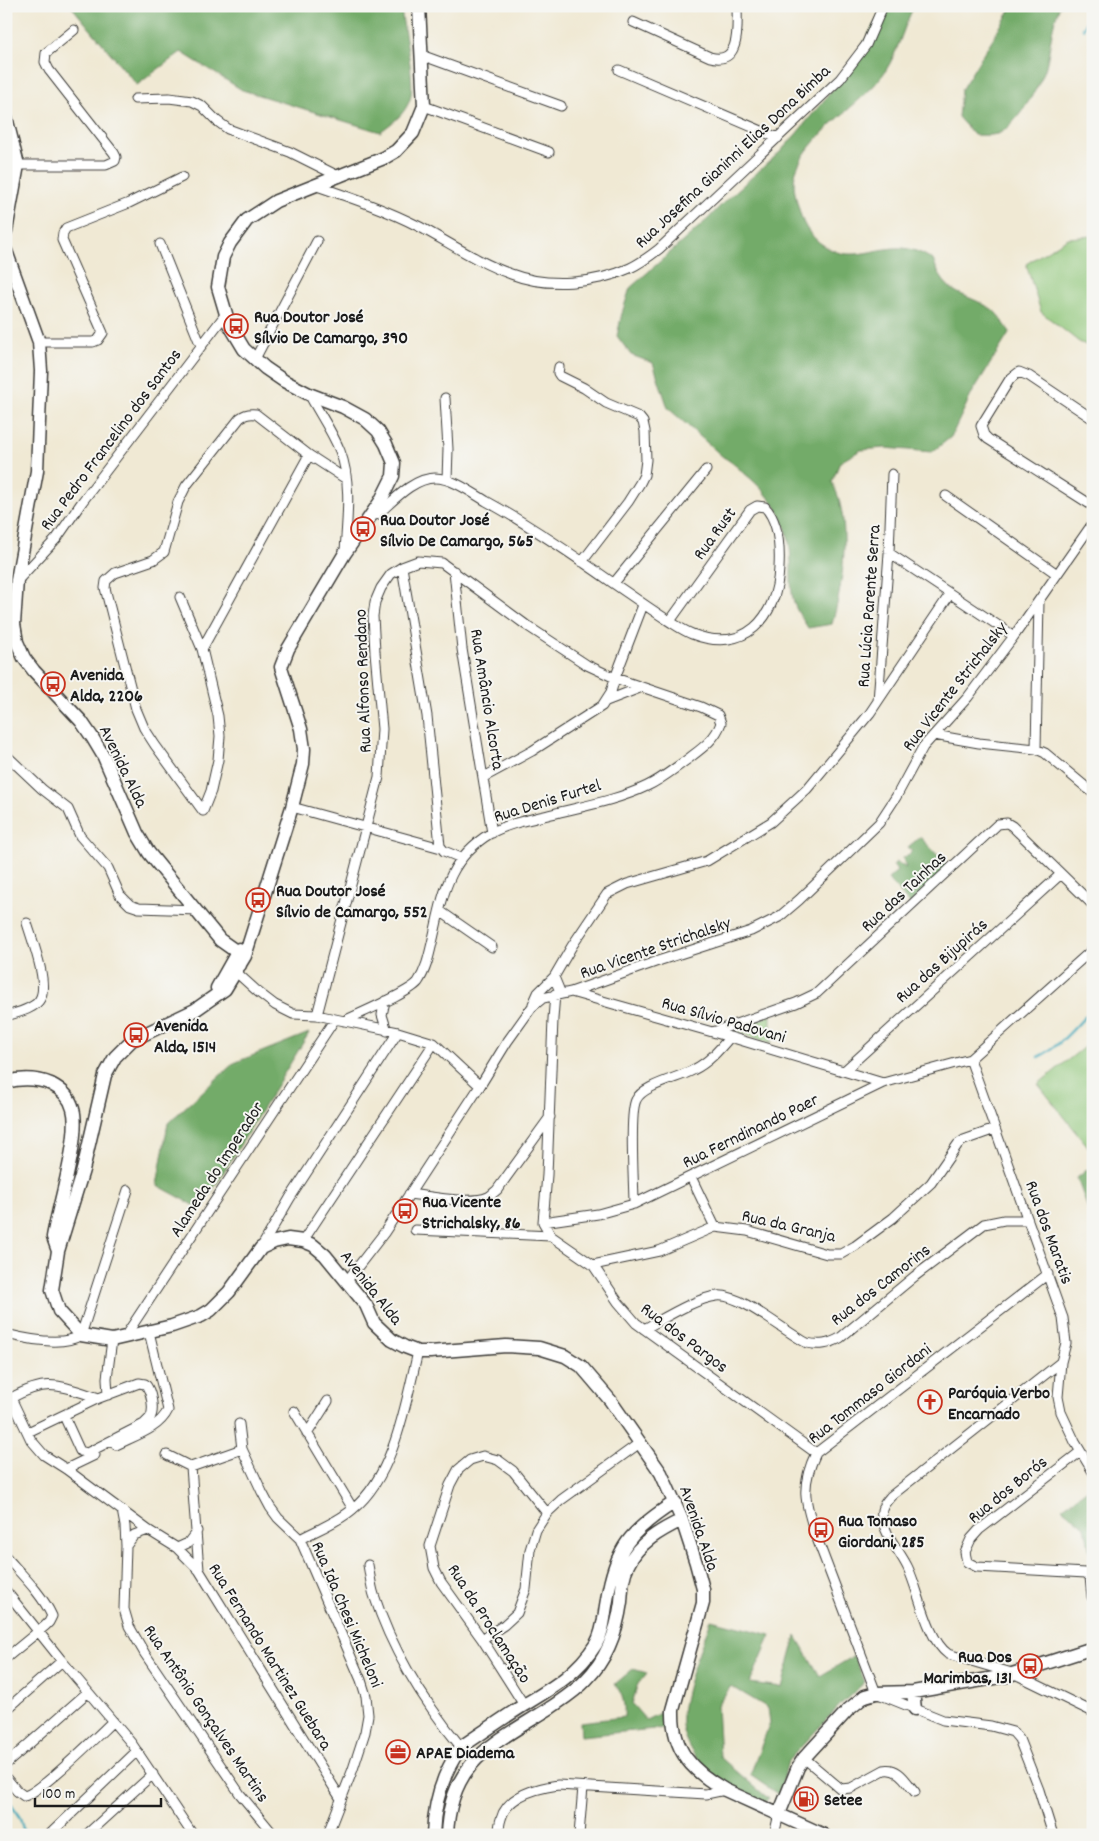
<svg xmlns="http://www.w3.org/2000/svg" width="1099" height="1841" font-family="Dekko,sans-serif">
  <style>
    .green { fill: #8fc679; stroke: #56714a }
    .forest { fill: #73ab69; stroke: #486442 }
    .lines { fill: none; stroke-linecap: round; stroke-linejoin: round }
    .stream { stroke: #3ca9bb; stroke-width: 2.5 }
    .street-casing { stroke: #3c3b38; stroke-width: 11 }
    .secondary-casing { stroke: #3c3b38; stroke-width: 15 }
    .street { stroke: #fff; stroke-width: 9 }
    .secondary { stroke: #fff; stroke-width: 12 }
    .labels { text-anchor: middle; stroke-width: 4; stroke-linejoin: round; paint-order: stroke }
    .street-label { font-size: 18px; fill: #1c1c1c; stroke: #f6f6f2 }
    .poi-label { font-size: 18px; font-weight: bold; fill: #1c1c1c; stroke: #f6f6f2; text-anchor: start }
  </style>
  <rect width="100%" height="100%" fill="#f6f6f2"/>
  <filter id="ink" filterUnits="userSpaceOnUse"><feTurbulence type="fractalNoise" baseFrequency=".02" numOctaves="2"/><feDisplacementMap in="SourceGraphic" scale="10" xChannelSelector="R" yChannelSelector="G"/><feConvolveMatrix kernelMatrix="1 2 1 2 8 2 1 2 1" color-interpolation-filters="sRGB"/></filter>
  <filter id="wash" filterUnits="userSpaceOnUse"><feTurbulence type="fractalNoise" baseFrequency=".0096" numOctaves="4" result="noise"/><feDisplacementMap in="SourceGraphic" scale="20" xChannelSelector="R" yChannelSelector="G"/><feGaussianBlur stdDeviation="1.12" result="paint"/><feColorMatrix in="noise" values="0 0 0 0 0 0 0 0 0 0 0 0 0 0 0 0 0 1.4 0 .05"/><feComposite in="paint" operator="in"/></filter>
  <g filter="url(#wash)">
    <rect width="100%" height="100%" fill="#f0e9d4"/>
    <path class="green" d="M1093,236V348L1079,342L1041,312L1026,264L1068,238Z
      M771,1015V1044L735,1030Z
      M1093,1040V1147L1090,1149L1038,1084Z"/>
    <path class="forest" d="M71,6H401C402,28 418,84 409,102C403,116 392,123 380,132L242,90L181,52L137,85Z
      M885,6H914C901,32 897,59 878,81C854,109 808,136 796,171C791,185 797,202 801,216C806,233 820,246 837,252C862,260 888,242 913,250C920,252 927,256 933,260C948,300 963,290 993,310C999,315 1005,325 1010,332L972,393L951,437L932,452L885,448L861,450L840,462L832,482C835,489 839,496 840,504C849,539 842,589 832,624L808,628C804,621 799,615 796,608C790,594 791,577 791,562C790,525 777,502 750,478C741,471 733,462 723,457L668,408L653,363L631,355L617,336L622,313L630,288L708,219L724,202L780,152L797,133L844,76Z
      M1013,6H1060C1051,26 1051,46 1046,66C1042,83 1014,130 997,134C990,136 981,135 974,135L958,117L961,90Z
      M920,837L949,867L910,904L888,879L897,871L893,865L897,862L906,868L903,858L909,855L912,850L908,847Z
      M309,1033L201,1209L157,1185L168,1123L234,1063Z
      M1093,1165V1223L1077,1178Z
      M1089,1488L1093,1493L1092,1563L1085,1527L1062,1508Z
      M711,1620L771,1635L750,1683L782,1687L796,1636L820,1676L854,1656L865,1682L841,1704L788,1761L779,1795L750,1775L770,1723L768,1708L731,1686L717,1706L720,1757L769,1799L764,1803C745,1793 723,1784 707,1770C696,1759 687,1747 683,1731C676,1704 701,1647 711,1620Z
      M633,1669L647,1673L638,1684L632,1704L646,1720L664,1711L665,1728L581,1736L580,1722L624,1717C625,1703 623,1695 615,1684Z"/>
    <g class="lines">
      <path class="stream" d="M1083,29L1093,6
        M1038,1057C1061,1046 1076,1026 1093,1008
        M6,1797L20,1818L25,1835"/>
    </g>
  </g>
  <g filter="url(#ink)">
    <g class="lines">
      <g class="street-casing">
        <path id="street" d="M633,22L710,57C742,66 737,24 737,6
          M421,55L561,106
          M619,70L778,138
          M135,99L169,98L192,101L202,106L217,121L228,129L290,152L340,177
          M424,106L549,152
          M18,165H106L115,161L116,157L114,153L49,70L45,62L46,53L74,30
          M317,186C352,198 387,210 420,227C450,243 479,263 511,274C547,288 595,284 630,268C641,263 650,256 659,249L840,79L866,45L883,6
          M160,244L201,346
          M39,342H93L98,340L103,333L62,240L63,233L66,228L129,203L182,177
          M255,359L317,241
          M559,367L558,373L560,376L584,388L606,403L639,417L643,422L645,431L646,460L644,475L640,483L628,502L582,562
          M309,394C319,413 332,431 340,451C352,482 347,519 345,551
          M445,398L448,449L447,480
          M1093,419L1029,376L1019,372L1010,379L981,426L984,435L988,439L1093,506
          M946,496L1057,574
          M372,516L378,514C393,501 413,478 435,478C452,478 471,492 486,501C530,525 572,554 613,583C632,596 650,609 669,621C677,626 684,631 692,634C744,654 777,619 779,568C780,550 779,522 765,507L757,506L750,510L670,621
          M889,553L1014,636
          M402,567L427,716L440,846L444,851L461,858
          M454,571L462,649L492,833
          M18,580L57,538L82,502L225,315
          M614,583L706,470
          M180,597L202,649L218,716L220,736L218,760L211,791L203,811
          M202,649L309,455
          M606,701L642,687
          M878,701L950,594
          M934,735L979,743L1036,749L1045,753L1093,793
          M1036,749L1039,601
          M6,755L42,789L68,809L80,836L108,868L120,895L130,905L139,908L197,910
          M484,777L532,751L602,706L611,692L615,678L643,605
          M292,807L441,848
          M203,811L155,745L144,728L136,709L105,588L106,581L115,573L153,560L164,552L178,502L186,486L240,418C245,414 249,413 256,414L309,455L346,479
          M440,911L492,947
          M236,972L258,992L275,1005L293,1014L317,1015L335,1019L398,1032L434,1043L480,1086
          M571,992L661,960L751,931L779,917L799,900L879,823L896,797L923,747L968,697L1014,636L1093,523
          M555,994L553,1019L547,1175L543,1222L551,1236L593,1265L618,1302L636,1323L816,1453
          M561,994L554,977L572,946L607,894L627,884L707,861L771,822L807,789L870,713L878,701L889,553L892,474
          M385,1001L382,1015L387,1031
          M533,1004L538,993L554,977
          M317,1015L379,777L382,729L375,652L373,616L375,602L381,588L391,574L402,567L418,561L442,563L526,625L587,665L615,678L701,707L718,715L721,723C715,740 701,749 688,759C675,768 662,779 647,786C618,800 584,806 552,814C532,819 509,823 491,833C446,860 443,897 432,943C429,956 426,970 418,982C409,993 360,1013 344,1021
          M6,1016C16,1013 35,1009 40,999C49,983 32,940 27,923
          M713,1032L796,1003L817,993L998,824L1007,823L1012,826L1093,905
          M970,1059L1063,1318L1066,1343L1061,1362L1058,1397L1061,1412L1075,1442L1093,1472
          M844,1071L1061,874
          M691,1177L715,1227
          M409,1194C428,1196 471,1205 488,1197C491,1196 494,1192 497,1190L550,1117
          M634,1204C634,1184 629,1114 636,1100C643,1085 679,1078 693,1070C709,1062 719,1050 730,1037
          M543,1222L598,1214L634,1204L883,1083L970,1059L1093,949
          M415,1230L551,1236
          M303,1241L434,1043
          M261,1248L290,1198L398,1032
          M593,1265L659,1251L715,1227L747,1231L827,1254H841L855,1246L893,1218L931,1183L958,1144L964,1140L995,1129
          M1048,1274L816,1453C800,1486 805,1503 816,1536L876,1693L943,1720L991,1726L1013,1732L1019,1739L1039,1790L1053,1835
          M346,1282L384,1233L480,1086L507,1042L532,1007L543,998L571,992L730,1037L883,1083
          M644,1329C663,1319 696,1298 717,1296C740,1293 785,1332 807,1343C820,1346 829,1344 840,1338L915,1276L984,1224L1004,1220H1028
          M6,1334C26,1339 63,1347 81,1335L128,1190
          M124,1338L335,1019
          M1061,1362L891,1496C886,1502 880,1508 882,1516C884,1535 900,1551 908,1568C919,1591 927,1639 948,1654L1015,1674L1093,1712
          M6,1394L11,1398L31,1440L44,1455L66,1469L148,1530L177,1548L199,1570L341,1799
          M108,1395L107,1378L112,1340
          M11,1398C49,1377 60,1386 99,1398
          M294,1411L353,1509
          M239,1424L242,1449L262,1492L270,1507L278,1518L300,1539L361,1680L366,1696L368,1715L365,1732L353,1769L330,1828L329,1835
          M28,1432L99,1398L139,1383L145,1384C151,1390 155,1410 150,1418C148,1420 146,1422 144,1424L87,1453L80,1451L64,1416
          M307,1434L328,1401
          M116,1445C134,1436 159,1429 168,1410L149,1332
          M1080,1452L979,1530L971,1539L965,1552L967,1562L977,1567L1086,1573L1090,1577L1092,1597
          M167,1455L191,1467L242,1449
          M191,1467L199,1570
          M66,1469L95,1455
          M122,1510L125,1526L126,1546L124,1609L129,1626L145,1654L240,1794L274,1835
          M300,1539C317,1530 338,1522 353,1509C395,1475 406,1401 418,1352
          M126,1546L134,1535L148,1530
          M177,1548L188,1543L197,1531
          M6,1557C22,1575 42,1594 52,1616L49,1622L45,1626L6,1658
          M368,1565C370,1575 371,1586 374,1595C392,1651 424,1702 461,1747
          M6,1591L62,1661L132,1744L193,1835
          M482,1639L504,1625L517,1613L526,1589L530,1550L536,1530L547,1513L561,1500L641,1442
          M524,1705L482,1639L441,1582L434,1568L430,1546L450,1485L458,1470L470,1460L483,1456L498,1460L513,1471L547,1513
          M6,1710L62,1661
          M804,1758L841,1789L851,1788L884,1770C899,1767 906,1782 915,1792
          M6,1764L88,1692
          M6,1778L17,1791L24,1796C39,1794 98,1735 113,1721
          M49,1835L137,1751
          M86,1835L153,1774
          M499,1835C499,1830 499,1824 501,1819C507,1795 537,1788 558,1785L706,1794L725,1790
          M579,1835L583,1787
          M774,1835L779,1814"/>
      </g>
      <g class="secondary-casing">
        <path id="secondary" d="M419,6L424,106L413,133L396,151L384,158L276,201L247,220L230,243L223,257L218,287L229,324L244,349L265,368L284,381L309,394L343,407L365,419L378,431L386,444L394,463L393,476L380,502L345,553L288,649L281,667L301,729L304,749L303,764L292,807L245,956L225,989L195,1010L132,1040L115,1057L105,1075L83,1170L58,1251L52,1290L59,1311L81,1335L112,1340L172,1326L201,1316L211,1310L229,1292L261,1248L274,1242L288,1239L303,1241L313,1245L325,1255L366,1305L374,1323L392,1340L405,1347L418,1352H430L506,1346L539,1348L565,1356L581,1366L610,1400L661,1473L682,1520L696,1563L703,1589V1603L673,1710C672,1751 692,1771 725,1790L824,1835
          M6,117L18,165L6,231
          M6,251L39,342L41,371L37,471L17,580L14,624L17,642L24,658L34,671L81,721L92,737L104,757L137,833L149,853L220,940L237,952L240,965
          M217,988L239,949
          M6,1082C22,1078 36,1078 51,1084C61,1089 70,1097 73,1109C81,1135 58,1207 53,1237L58,1251
          M913,1692L915,1709
          M779,1814L798,1767L804,1758L848,1710L865,1696L876,1693L913,1692L1006,1676L1093,1648
          M433,1835C434,1802 442,1774 461,1747C482,1733 503,1718 524,1705C552,1688 578,1673 596,1644C604,1631 604,1615 607,1600C615,1548 631,1530 675,1502
          M447,1835C450,1760 494,1744 550,1708C563,1699 576,1691 586,1680C607,1659 617,1631 621,1602C622,1589 622,1577 628,1565C638,1543 661,1530 682,1520"/>
      </g>
      <use href="#street" class="street"/>
      <use href="#secondary" class="secondary"/>
    </g>
  </g>
  <defs>
    <g id="bus-ring" transform="scale(1.25)"><circle r="9.5" fill="#f6f6f2" stroke="#c8321e" stroke-width="1.5"/><path d="M-5-6H5V4H4V6H2V4H-2V6H-4V4H-5ZM-3.5-4V0h7V-4ZM-3.5 1.2v1.5H-2V1.2ZM2 1.2v1.5H3.5V1.2Z" fill="#c8321e"/></g>
    <g id="church-ring" transform="scale(1.25)"><circle r="9.5" fill="#f6f6f2" stroke="#c8321e" stroke-width="1.5"/><path d="M-1.2-6h2.4v3.5h3.3v2.4h-3.3V6h-2.4V-.1h-3.3v-2.4h3.3Z" fill="#c8321e"/></g>
    <g id="office-ring" transform="scale(1.25)"><circle r="9.5" fill="#f6f6f2" stroke="#c8321e" stroke-width="1.5"/><path d="M-6-3h4V-5.5h4V-3h4V5H-6ZM-1-4.5V-3h2v-1.5ZM-6 0V1H6V0Z" fill="#c8321e"/></g>
    <g id="fuel-ring" transform="scale(1.25)"><circle r="9.5" fill="#f6f6f2" stroke="#c8321e" stroke-width="1.5"/><path d="M-5.5-6h7V0h2V4h1.3V-2.5L3-4.5l.8-.8L6-3V5H2.5V1h-1V6h-7ZM-4.2-4.7v3.2H.2V-4.7Z" fill="#c8321e"/></g>
  </defs>
  <g fill-rule="evenodd">
    <use href="#bus-ring" x="236" y="326"/>
    <use href="#bus-ring" x="363" y="529"/>
    <use href="#bus-ring" x="53" y="684"/>
    <use href="#bus-ring" x="258" y="900"/>
    <use href="#bus-ring" x="136" y="1035"/>
    <use href="#bus-ring" x="405" y="1211"/>
    <use href="#church-ring" x="930" y="1402"/>
    <use href="#bus-ring" x="821" y="1530"/>
    <use href="#bus-ring" x="1030" y="1666"/>
    <use href="#office-ring" x="398" y="1752"/>
    <use href="#fuel-ring" x="806" y="1799"/>
  </g>
  <g class="labels">
    <g class="street-label">
      <text transform="translate(732 156) rotate(-43)" y="6">Rua Josefina Gianinni Elias Dona Bimba</text>
      <text transform="translate(110 439) rotate(-53)" y="6">Rua Pedro Francelino dos Santos</text>
      <text transform="translate(714 533) rotate(-54)" y="6">Rua Rust</text>
      <text transform="translate(868 606) rotate(-86)" y="6">Rua Lúcia Parente Serra</text>
      <text transform="translate(362 681) rotate(-92)" y="6">Rua Alfonso Rendano</text>
      <text transform="translate(954 686) rotate(-52)" y="6">Rua Vicente Strichalsky</text>
      <text transform="translate(488 699) rotate(81)" y="6">Rua Amâncio Alcorta</text>
      <text transform="translate(124 766) rotate(64)" y="6">Avenida Alda</text>
      <text transform="translate(547 800) rotate(-17)" y="6">Rua Denis Furtel</text>
      <text transform="translate(903 891) rotate(-43)" y="6">Rua das Tainhas</text>
      <text transform="translate(655 947) rotate(-19)" y="6">Rua Vicente Strichalsky</text>
      <text transform="translate(941 960) rotate(-42)" y="6">Rua das Bijupirás</text>
      <text transform="translate(724 1019) rotate(16)" y="6">Rua Sílvio Padovani</text>
      <text transform="translate(750 1130) rotate(-26)" y="6">Rua Ferndinando Paer</text>
      <text transform="translate(216 1169) rotate(-57)" y="6">Alameda do Imperador</text>
      <text transform="translate(789 1225) rotate(13)" y="6">Rua da Granja</text>
      <text transform="translate(1050 1232) rotate(70)" y="6">Rua dos Maratis</text>
      <text transform="translate(880 1284) rotate(-38)" y="6">Rua dos Camorins</text>
      <text transform="translate(372 1287) rotate(52)" y="6">Avenida Alda</text>
      <text transform="translate(685 1337) rotate(37)" y="6">Rua dos Pargos</text>
      <text transform="translate(869 1393) rotate(-38)" y="6">Rua Tommaso Giordani</text>
      <text transform="translate(1007 1489) rotate(-39)" y="6">Rua dos Borós</text>
      <text transform="translate(700 1528) rotate(71)" y="6">Avenida Alda</text>
      <text transform="translate(348 1614) rotate(67)" y="6">Rua Ida Chesi Micheloni</text>
      <text transform="translate(490 1623) rotate(57)" y="6">Rua da Proclamação</text>
      <text transform="translate(271 1656) rotate(58)" y="6">Rua Fernando Martinez Guebara</text>
      <text transform="translate(207 1713) rotate(56)" y="6">Rua Antônio Gonçalves Martins</text>
    </g>
    <g class="poi-label">
      <text x="254" y="322">Rua Doutor José<tspan x="254" dy="21">Sílvio De Camargo, 390</tspan></text>
      <text x="380" y="525">Rua Doutor José<tspan x="380" dy="21">Sílvio De Camargo, 565</tspan></text>
      <text x="70" y="680">Avenida<tspan x="70" dy="21">Alda, 2206</tspan></text>
      <text x="276" y="896">Rua Doutor José<tspan x="276" dy="21">Sílvio de Camargo, 552</tspan></text>
      <text x="154" y="1031">Avenida<tspan x="154" dy="21">Alda, 1514</tspan></text>
      <text x="422" y="1207">Rua Vicente<tspan x="422" dy="21">Strichalsky, 86</tspan></text>
      <text x="948" y="1398">Paróquia Verbo<tspan x="948" dy="21">Encarnado</tspan></text>
      <text x="838" y="1526">Rua Tomaso<tspan x="838" dy="21">Giordani, 285</tspan></text>
      <text x="1012" y="1662" text-anchor="end">Rua Dos<tspan x="1012" dy="21">Marimbas, 131</tspan></text>
      <text x="416" y="1758">APAE Diadema</text>
      <text x="824" y="1805">Setee</text>
    </g>
  </g>
  <rect width="1099" height="1841" fill="none" stroke="#f6f6f2" stroke-width="25"/>
  <path d="M35 1798v8h126v-8" fill="none" stroke="#1c1c1c" stroke-width="2.5"/>
  <text x="42" y="1798" font-size="15" fill="#1c1c1c" stroke="#f6f6f2" stroke-width="4" paint-order="stroke">100 m</text>
</svg>
